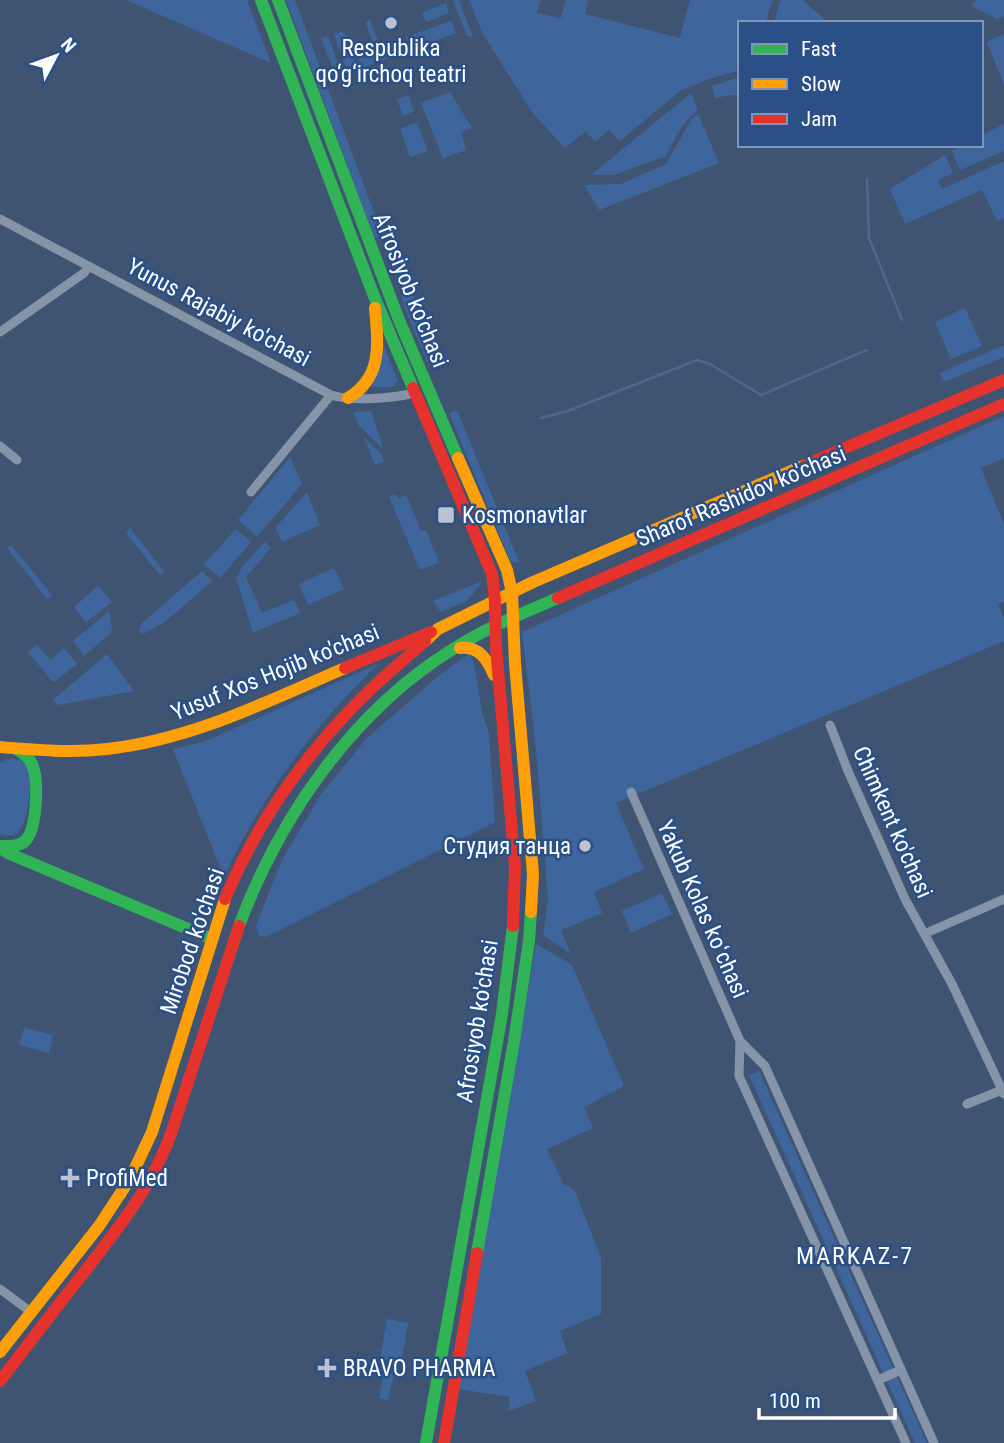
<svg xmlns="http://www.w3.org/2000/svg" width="1004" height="1443" font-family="'Roboto Condensed',sans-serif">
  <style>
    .green { fill: #3f669c }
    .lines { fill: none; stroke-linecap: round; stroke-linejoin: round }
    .stream { stroke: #4e678d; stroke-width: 2.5 }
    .street { stroke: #8694a8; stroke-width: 9 }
    .fast { stroke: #30b455; stroke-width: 12 }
    .slow { stroke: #ff9f0a; stroke-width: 12 }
    .jam { stroke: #e5322d; stroke-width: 12 }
    .poi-dot { fill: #bcc3ce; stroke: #2a5087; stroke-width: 2.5 }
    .labels { text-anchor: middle; stroke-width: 5; stroke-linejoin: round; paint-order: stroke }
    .poi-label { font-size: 23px; fill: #fff; stroke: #2a5087; text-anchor: start }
    .street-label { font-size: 23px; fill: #fff; stroke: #2a5087 }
    .neighbourhood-label { font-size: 24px; letter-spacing: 2px; fill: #fff; stroke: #2a5087 }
  </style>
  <rect width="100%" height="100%" fill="#3f5472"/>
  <path class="green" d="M126,0H247L271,63Z
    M286,0H295L382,234L379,237H374Z
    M453,0H459L473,37L467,36Z
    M469,0H540L537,13L561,18L566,0H588L585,14L680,38L690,0H772L766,23H740V70L709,79L680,91L620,141L609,130L595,142L586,131L565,148L532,112L483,34Z
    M780,0H803L828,23H774Z
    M976,0H1004V16L997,19L972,6Z
    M446,3L449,13L426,22L422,13Z
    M370,20L380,46L397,40L402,53L362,68L357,55L375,48L365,22Z
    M451,21L456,33L411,49L406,37Z
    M344,31L358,68L348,72L334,34Z
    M1004,34V85L987,42Z
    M328,36L343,78L337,80L321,38Z
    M740,77V96L731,95L715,98L712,86Z
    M450,92L472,128L461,132L466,150L443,158L421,103Z
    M691,93L698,110C682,121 675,139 666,156L614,175H591Z
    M408,95L414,111L403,116L397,99Z
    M698,114L719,163L599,210L584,185L621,184L666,164L691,120Z
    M417,122L428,151L410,157L400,129Z
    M1004,124V151L960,170L952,151L963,145H981V136Z
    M945,155L953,173L938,180L942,189L1004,161V218L997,221L982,190L905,224L890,189Z
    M400,249L405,272L434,351L431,361L427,362C414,328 389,284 400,249Z
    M965,308L982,346L951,359L935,322Z
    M381,339L398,381L392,387H372Z
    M1004,345V357L944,382L940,373Z
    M457,410L519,562L514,563L510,560L449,413Z
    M371,411L383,447L382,448L359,426L353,412Z
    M1004,416V458L981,468L1004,524V601L998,604L1004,619V641L616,803L644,869L594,892L602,913L561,930L571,954L543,935L548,899L536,748L522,632Z
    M364,438H365L382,455L384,462L375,465Z
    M290,457L302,484L257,537L238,520Z
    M307,492L320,525L282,542L276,529L277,526Z
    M396,494L398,499L406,495L421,531L426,530L439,562L420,570L389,497Z
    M130,528L164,571L160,575L126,533Z
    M236,529L251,542L220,578L204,564Z
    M265,542L271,548L246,577L262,613L294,600L300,613L253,633L236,578L243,566Z
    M11,545L52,595L47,599L7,548Z
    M334,568L344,589L308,605L299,584Z
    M202,571L212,581L166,621L145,633H141L139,629L142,623Z
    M483,581L468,600L441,612L433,601Z
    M98,586L112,602L86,622L74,607Z
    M108,612L110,614L112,632L84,656L73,641Z
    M37,645L50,660L64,648L77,664L54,682L51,680L28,652Z
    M470,653L475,668L482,713L489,734L495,822L266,937L260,936L256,928L257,923L282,860L320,796L367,738L436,678Z
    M107,654L134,691L58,705L53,700Z
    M378,664C315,725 261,796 224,877L173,749L202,742L222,734Z
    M7,759C15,759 22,759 27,766C34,777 28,827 16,834C11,837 6,835 0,834V763Z
    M662,893L672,914L631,933L622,911Z
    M536,944L572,965L624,1086L584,1107L593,1128L547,1149L563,1183L575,1191L601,1258V1314L560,1331L567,1353L525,1371L536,1401L508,1411L510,1397L458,1389Z
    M24,1028L53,1035L49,1053L19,1045Z
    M759,1071L927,1443H915L749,1075Z
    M387,1319L408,1323L401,1363L380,1359Z
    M384,1372L394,1374L388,1400L379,1398Z"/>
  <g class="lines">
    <path class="stream" d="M867,179L869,238L902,320
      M541,418L568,411L697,360L710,364L761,395L867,350"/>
    <path class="street" d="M0,219L331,395C353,402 393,398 415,393
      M0,332L84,273L89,266
      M0,446L17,460
      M251,492L331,395
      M830,725L848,771L905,899L952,984L1004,1094
      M631,792L740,1041L765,1066L934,1443
      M924,934L1004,899
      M740,1041L739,1076L906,1443
      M967,1104L1002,1090
      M0,1289L31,1312
      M878,1380L901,1370"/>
    <path class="fast" d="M261,0L374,296L413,388
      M278,0L399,320L458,458
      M0,846C9,846 20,847 26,840C37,828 39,779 32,764C29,757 22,753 16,749
      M0,848L10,854L212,939
      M239,926C280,816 353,711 453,649C486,628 523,613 558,598
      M477,1253L514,1041L529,941L531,912
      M426,1443L502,1014L513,926"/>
    <path class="slow" d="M348,398C383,377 378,344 375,308
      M458,458L507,570L512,593L515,664L533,874L531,912
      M425,641L438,629L531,583L805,465
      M460,648C479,646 487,659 494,675
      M0,747C36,750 71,753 107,749C191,740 268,701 345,668
      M0,1352L99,1226L130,1179L152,1132L225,899"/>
    <path class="jam" d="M413,388L492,574L495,601L496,647L515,866L513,926
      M805,465L1004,380
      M558,598L1004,404
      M345,668L431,632
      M225,899C257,822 306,753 365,695C384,676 405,659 425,641
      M0,1381C27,1346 54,1310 82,1275C118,1228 152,1188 172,1131L239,926
      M444,1443L477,1253"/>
  </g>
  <g class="poi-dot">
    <circle cx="391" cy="23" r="7"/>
    <rect x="437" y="506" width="18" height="18" rx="3.5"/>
    <circle cx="585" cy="846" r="7"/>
    <path d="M66.5 1167.5h7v7h7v7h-7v7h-7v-7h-7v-7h7z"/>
    <path d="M323.5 1357.5h7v7h7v7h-7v7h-7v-7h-7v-7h7z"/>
  </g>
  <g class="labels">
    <g class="poi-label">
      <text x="391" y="56" text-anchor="middle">Respublika<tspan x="391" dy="26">qo‘g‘irchoq teatri</tspan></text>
      <text x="462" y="523">Kosmonavtlar</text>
      <text x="571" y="854" text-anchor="end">Студия танца</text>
      <text x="86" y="1186">ProfiMed</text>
      <text x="343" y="1376">BRAVO PHARMA</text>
    </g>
    <g class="street-label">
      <text transform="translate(411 290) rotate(68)" y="8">Afrosiyob ko'chasi</text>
      <text transform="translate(219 312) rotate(28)" y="8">Yunus Rajabiy ko'chasi</text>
      <text transform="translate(741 496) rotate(-23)" y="8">Sharof Rashidov ko'chasi</text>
      <text transform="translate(275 672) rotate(-22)" y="8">Yusuf Xos Hojib ko'chasi</text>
      <text transform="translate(893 822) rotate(66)" y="8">Chimkent ko'chasi</text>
      <text transform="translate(703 909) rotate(66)" y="8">Yakub Kolas koʻchasi</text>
      <text transform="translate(192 941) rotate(-71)" y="8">Mirobod ko'chasi</text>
      <text transform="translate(477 1021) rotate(-81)" y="8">Afrosiyob ko'chasi</text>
    </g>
    <g class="neighbourhood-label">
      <text x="855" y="1264">MARKAZ-7</text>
    </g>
  </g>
  <rect x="738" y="21" width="245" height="126" fill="#2a5087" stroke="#7f96b7" stroke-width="2"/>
  <rect x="752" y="44" width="35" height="10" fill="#30b455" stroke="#7f96b7" stroke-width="2"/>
  <text x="801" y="56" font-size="21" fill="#ffffff">Fast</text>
  <rect x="752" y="79" width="35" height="10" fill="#ff9f0a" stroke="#7f96b7" stroke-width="2"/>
  <text x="801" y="91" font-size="21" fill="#ffffff">Slow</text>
  <rect x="752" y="114" width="35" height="10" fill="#e5322d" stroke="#7f96b7" stroke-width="2"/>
  <text x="801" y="126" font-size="21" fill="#ffffff">Jam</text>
  <g transform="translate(56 56) rotate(49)" stroke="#2a5087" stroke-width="5" paint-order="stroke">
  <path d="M0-5L12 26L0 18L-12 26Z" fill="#ffffff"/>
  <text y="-10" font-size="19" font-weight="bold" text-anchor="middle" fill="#ffffff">N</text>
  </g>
  <path d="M759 1408v10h136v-10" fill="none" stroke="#ffffff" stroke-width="3.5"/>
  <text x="769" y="1408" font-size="21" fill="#ffffff" stroke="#2a5087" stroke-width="5" paint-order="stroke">100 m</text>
</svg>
